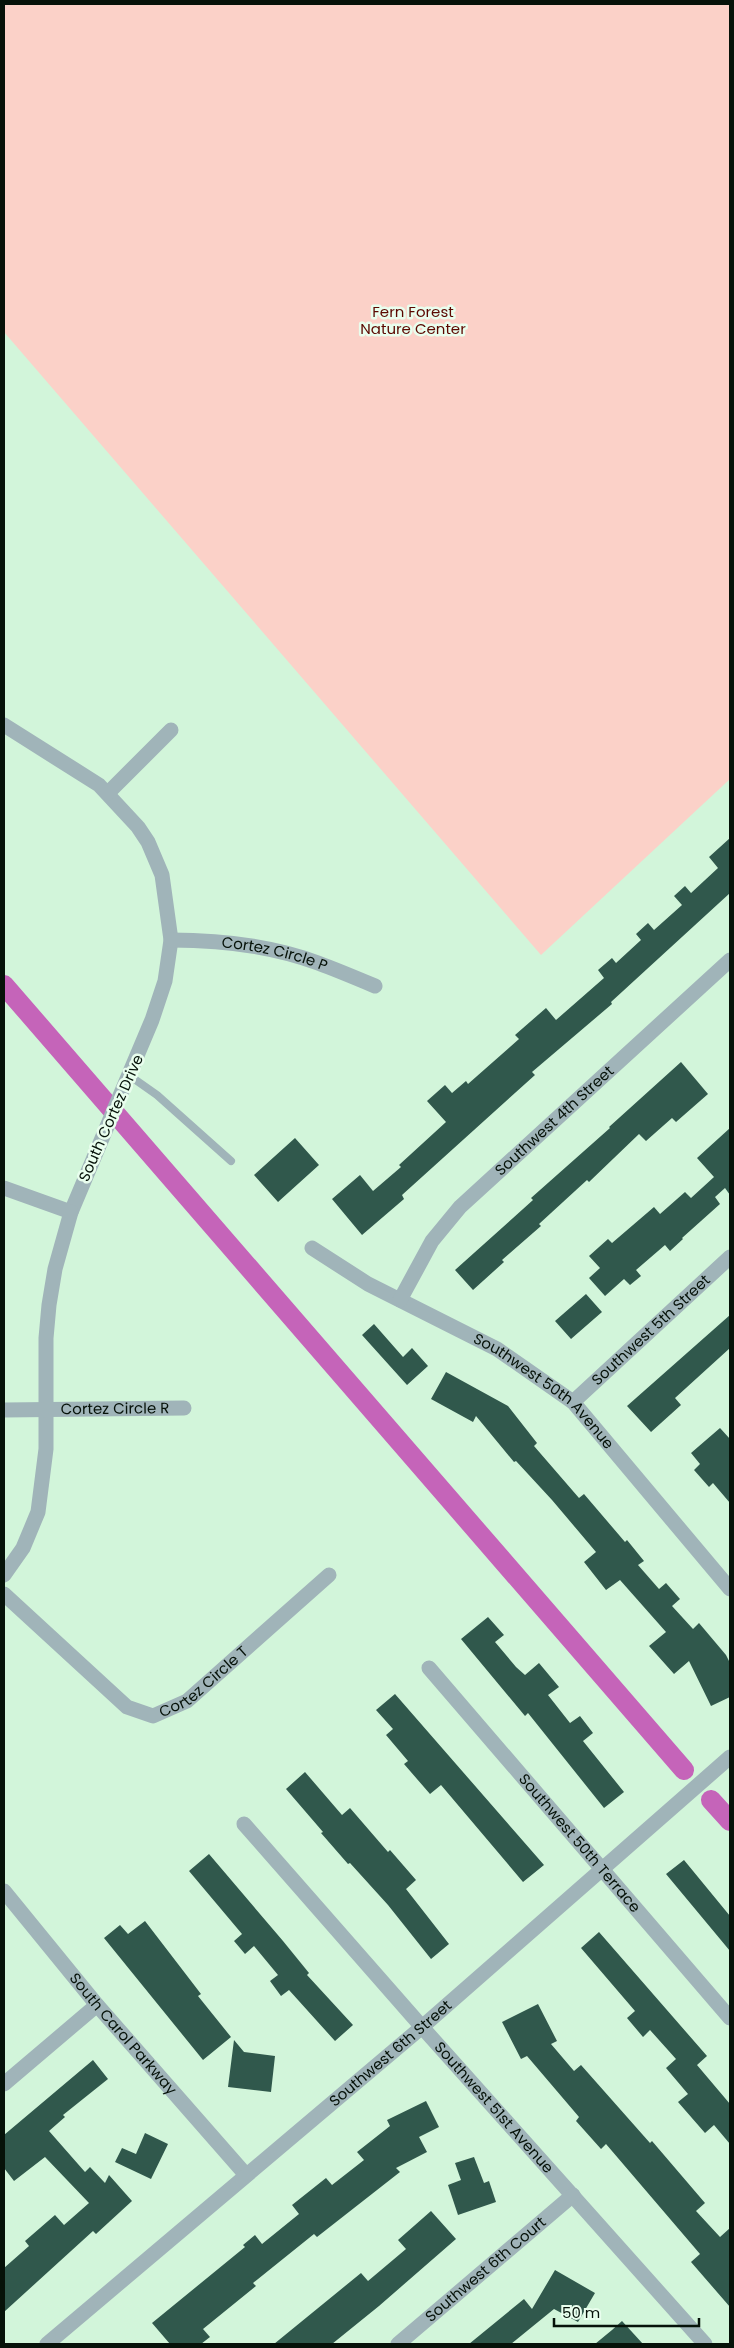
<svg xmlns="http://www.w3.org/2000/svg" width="734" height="2348" font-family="Poppins,sans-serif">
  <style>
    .green { fill: #fbd1c8 }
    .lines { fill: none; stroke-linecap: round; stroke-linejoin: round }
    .canal { stroke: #c564b9; stroke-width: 20 }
    .building { fill: #30584c }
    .lane { stroke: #a0b4b9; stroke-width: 8 }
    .street { stroke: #a0b4b9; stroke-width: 15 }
    .labels { text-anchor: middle; stroke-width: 5; stroke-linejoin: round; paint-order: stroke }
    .park-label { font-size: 15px; fill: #5b0800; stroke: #e9feee }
    .street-label { font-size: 15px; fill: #061209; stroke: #e9feee }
  </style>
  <rect width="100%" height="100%" fill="#d2f5da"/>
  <path class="green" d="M4,4H730V779L541,955L4,332Z"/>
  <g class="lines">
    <path class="canal" d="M4,985L684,1770
      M711,1800L730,1821"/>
  </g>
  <path class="building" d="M730,838V893L611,1002L612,1004L532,1072L535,1075L402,1195L404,1199L362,1235L332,1199L360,1175L373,1191L401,1167L399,1165L446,1122L427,1101L445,1085L452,1093L466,1081L468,1084L519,1039L515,1035L546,1008L556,1020L604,978L598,970L612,958L616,963L641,940L636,934L648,923L654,930L682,905L674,896L685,886L691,893L718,868L709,857Z
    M681,1062L708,1094L676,1122L672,1118L646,1141L639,1134L589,1182L587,1180L539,1224L541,1226L502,1260L504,1262L473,1290L455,1270L533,1200L531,1198L610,1128L609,1127Z
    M730,1128V1195L725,1188L715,1197L720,1204L682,1238L683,1239L670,1251L665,1245L636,1270L641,1276L630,1285L624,1279L605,1296L589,1278L600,1268L589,1256L608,1239L612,1243L654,1207L660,1214L685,1192L691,1198L714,1177L697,1158Z
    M295,1138L319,1165L278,1202L254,1175Z
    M586,1294L602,1312L571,1339L555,1321Z
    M730,1315V1348L675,1398L681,1405L651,1432L627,1406Z
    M374,1324L403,1357L412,1348L428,1366L407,1385L362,1335Z
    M446,1372L508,1406L537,1443L534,1446L579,1498L584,1494L625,1542L627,1540L644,1561L638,1565L659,1589L666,1583L680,1599L672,1606L693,1629L699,1623L726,1655L730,1663V1697L711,1706L689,1661L674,1674L649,1646L666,1632L620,1580L606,1590L584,1562L596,1552L552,1500L516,1461L514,1462L476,1416L473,1422L431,1399Z
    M720,1428L730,1439V1503L713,1483L709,1487L694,1470L700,1464L691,1453Z
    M488,1617L504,1635L495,1642L516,1667L525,1675L539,1663L559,1687L548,1695L570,1723L580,1716L593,1733L583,1741L624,1792L604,1808L528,1713L525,1716L461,1639Z
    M395,1694L544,1865L523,1882L441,1785L430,1794L404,1764L408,1761L386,1735L393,1729L376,1710Z
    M305,1772L342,1815L350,1808L388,1852L390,1850L416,1880L406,1889L449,1944L431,1959L388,1905L350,1863L348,1864L321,1833L323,1832L286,1789Z
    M209,1854L283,1941L309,1973L307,1975L353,2025L335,2041L289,1990L281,1996L270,1981L278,1975L254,1946L245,1954L234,1941L242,1934L189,1871Z
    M684,1860L730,1916V1951L666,1874Z
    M145,1921L201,1994L198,1996L231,2037L203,2060L104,1938L120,1925L128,1934Z
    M599,1932L707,2056L697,2065L730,2104V2144L714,2125L705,2133L678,2102L688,2094L666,2068L676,2059L650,2030L643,2037L627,2018L635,2011L581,1948Z
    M538,2004L557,2041L551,2044L574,2071L581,2065L650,2143L652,2141L705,2203L696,2211L720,2237L730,2228V2307L691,2262L700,2254L606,2144L601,2149L576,2121L579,2117L527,2056L521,2059L502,2022Z
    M234,2040L244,2052L275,2056L271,2092L228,2087Z
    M93,2060L108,2079L63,2115L65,2117L49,2131L85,2172L90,2167L105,2183L109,2175L132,2201L96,2234L93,2231L4,2312V2268L29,2246L25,2241L55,2215L64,2225L89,2203L45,2157L14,2181L4,2168V2135Z
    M426,2101L439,2127L419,2137L427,2152L396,2168L400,2172L317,2237L314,2234L253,2283L256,2286L203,2329L210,2337L201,2344H170L152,2323L245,2247L243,2245L255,2235L262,2244L299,2214L292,2205L326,2178L332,2185L364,2160L357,2152L390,2126L387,2120Z
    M145,2133L168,2144L151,2179L115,2162L122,2148L136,2154Z
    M474,2157L484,2183L489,2181L496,2202L458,2215L448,2185L461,2180L455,2163Z
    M431,2211L456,2239L379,2306L332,2344H274L361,2273L368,2281L406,2249L398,2240Z
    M555,2270L595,2293L578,2322L554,2309L511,2344H469L524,2299L532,2309Z
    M622,2321L643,2344H595L612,2330Z"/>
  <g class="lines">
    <path class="lane" d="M130,1076L157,1095L231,1161"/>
    <g class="street">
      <path d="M4,725L99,785L138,827L148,842L162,875L171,940L165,981L152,1020L71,1212L55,1269L49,1305L46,1338V1449L38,1512L23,1548L4,1575"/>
      <path d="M108,793L171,730"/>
      <path id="s1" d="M171,940C220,940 272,946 318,963C337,970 356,978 375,986"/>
      <path d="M4,1188L71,1212"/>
      <path id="s2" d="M312,1248L368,1284L497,1349L573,1402L730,1589"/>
      <path id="s3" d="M400,1300L432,1241L460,1207L730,960"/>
      <path id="s4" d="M573,1402L730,1257"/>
      <path id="s5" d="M4,1410L184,1408"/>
      <path id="s6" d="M4,1594L127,1707L153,1716L187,1701L329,1575"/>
      <path id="s7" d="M429,1668L730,2018"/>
      <path id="s8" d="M244,1824L422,2027L705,2344"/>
      <path id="s9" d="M4,1891L97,2005L246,2175"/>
      <path d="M4,2084L97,2005"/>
      <path id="s10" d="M47,2344L422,2027L730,1757"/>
      <path id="s11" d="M398,2344L573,2195"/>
    </g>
  </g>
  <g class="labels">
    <g class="park-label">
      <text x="413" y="317">Fern Forest<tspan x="413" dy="17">Nature Center</tspan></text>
    </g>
    <g class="street-label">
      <text dy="5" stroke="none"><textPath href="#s1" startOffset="105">Cortez Circle P</textPath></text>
      <text transform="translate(111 1118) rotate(-66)" y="5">South Cortez Drive</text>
      <text dy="5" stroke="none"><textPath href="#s3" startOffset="239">Southwest 4th Street</textPath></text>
      <text dy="5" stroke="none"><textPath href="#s4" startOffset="106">Southwest 5th Street</textPath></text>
      <text dy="5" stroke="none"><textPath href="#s2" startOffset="274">Southwest 50th Avenue</textPath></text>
      <text dy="5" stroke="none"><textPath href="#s5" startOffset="111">Cortez Circle R</textPath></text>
      <text dy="5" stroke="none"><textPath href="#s6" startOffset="256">Cortez Circle T</textPath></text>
      <text dy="5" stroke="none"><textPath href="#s7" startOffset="231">Southwest 50th Terrace</textPath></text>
      <text dy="5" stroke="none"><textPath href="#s9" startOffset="186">South Carol Parkway</textPath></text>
      <text dy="5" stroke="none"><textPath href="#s10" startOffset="450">Southwest 6th Street</textPath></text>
      <text dy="5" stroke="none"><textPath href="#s8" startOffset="378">Southwest 51st Avenue</textPath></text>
      <text dy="5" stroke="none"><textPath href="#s11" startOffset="115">Southwest 6th Court</textPath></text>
    </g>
  </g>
  <rect width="734" height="2348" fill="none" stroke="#061209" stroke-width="10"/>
  <path d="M554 2318v8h145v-8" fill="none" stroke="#061209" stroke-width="2.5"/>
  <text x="562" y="2318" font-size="15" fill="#061209" stroke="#e9feee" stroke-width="4" paint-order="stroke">50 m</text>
</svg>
